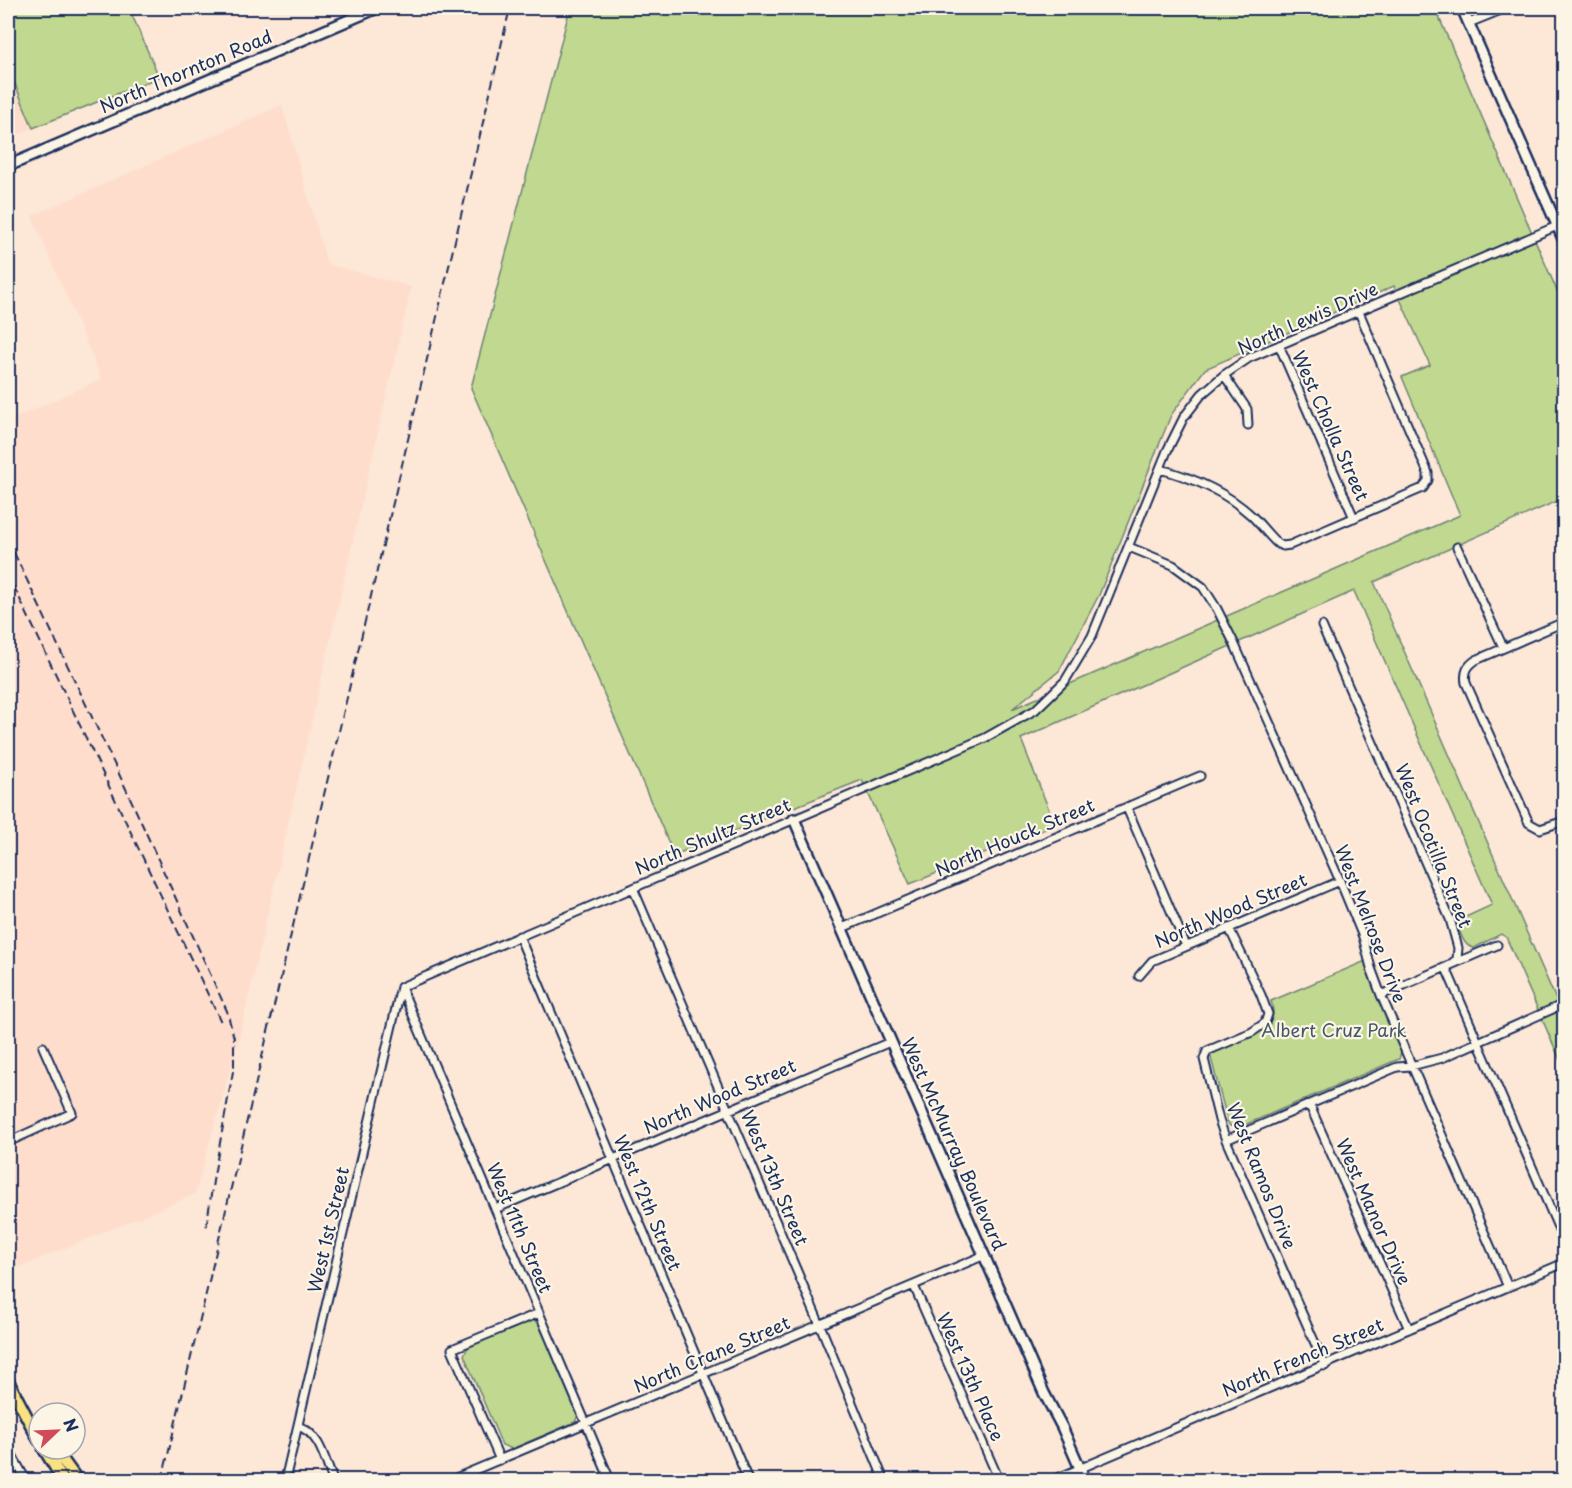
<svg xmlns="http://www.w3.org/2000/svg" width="1572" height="1488" font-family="'Playpen Sans',sans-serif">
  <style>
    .built { fill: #feddcc }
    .green { fill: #c0d88f; stroke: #6e8476; stroke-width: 1.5; fill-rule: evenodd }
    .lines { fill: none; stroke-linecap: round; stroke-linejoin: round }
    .street-casing { stroke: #1b2f5e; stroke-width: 11 }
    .secondary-casing { stroke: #1b2f5e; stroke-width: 14 }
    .primary-casing { stroke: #1b2f5e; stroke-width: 15 }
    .street { stroke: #fcf5e5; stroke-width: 7 }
    .secondary { stroke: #fcf5e5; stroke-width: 9 }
    .primary { stroke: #fae181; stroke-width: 10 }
    .rail { stroke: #1b2f5e; stroke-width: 2; stroke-dasharray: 9 4.5; stroke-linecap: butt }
    .labels { text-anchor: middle; stroke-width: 4.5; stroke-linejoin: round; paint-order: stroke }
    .street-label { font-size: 18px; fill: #1b2f5e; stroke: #fcf5e5 }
    .park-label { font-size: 18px; fill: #44596a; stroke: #fcf5e5 }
  </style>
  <rect width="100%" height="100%" fill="#fde7d6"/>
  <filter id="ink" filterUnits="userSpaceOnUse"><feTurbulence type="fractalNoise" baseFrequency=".0167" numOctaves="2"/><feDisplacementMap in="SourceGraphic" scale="12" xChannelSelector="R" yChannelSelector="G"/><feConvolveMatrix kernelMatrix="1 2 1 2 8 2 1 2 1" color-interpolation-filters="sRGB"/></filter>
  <g filter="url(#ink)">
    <path class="built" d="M8,67L33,128L8,139Z
      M282,105L327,264L411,287L240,1034L195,1194L8,1272V421L102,379L32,216Z"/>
    <path class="green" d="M8,8H129L159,77L33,128L8,67Z
      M570,8H1435L1564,307V498L1374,582L1564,1018V1069L1506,937L1501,934L1474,948C1463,947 1459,931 1457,921L1492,905L1354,591L1021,739L1055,825L910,884L862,780L674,855L471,388ZM1394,286L1430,365L1402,377L1460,515L1012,709L1059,671L1099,595L1171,415L1205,369Z
      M1368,960L1375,991L1401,1052L1399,1059L1240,1127L1230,1126L1228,1123L1211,1058V1054C1230,1038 1284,1038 1271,1001Z
      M531,1320L539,1323L578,1415L575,1422L512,1449L502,1445L464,1355L468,1347Z"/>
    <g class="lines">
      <g class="street-casing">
        <path id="street" d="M1469,23L1506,8
          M1279,345L1354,518
          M1224,375L1247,409L1248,425
          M1160,469C1194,478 1226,492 1252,516C1261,525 1269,536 1278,544L1283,546L1290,545L1423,488L1428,480V473L1359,312
          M1129,547L1173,565L1203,587L1217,609L1234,643L1340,881L1363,937L1371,968L1381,995L1508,1287
          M1457,547L1503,647
          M1564,622L1476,660C1467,666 1464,672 1466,683L1529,823L1540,829L1564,821
          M1322,626L1450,919L1458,948L1457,959L1446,968L1564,1241
          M1127,808L1186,946
          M633,888L820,1325L884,1480
          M842,928L1200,776
          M1229,928L1261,995L1268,1014L1265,1023L1252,1032L1207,1051L1204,1059L1219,1120L1226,1140L1325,1366
          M519,936L748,1480
          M1139,976L1152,961L1340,881
          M401,987L985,738L1035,710L1065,681L1092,636L1167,451L1184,417L1202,394L1224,375L1249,358L1564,223
          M401,987L610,1480
          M1381,995L1497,945
          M1310,1106L1409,1329
          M1226,1140L1397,1067L1411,1066L1442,1058L1564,1004
          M8,1142L72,1113L43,1047
          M495,1209L890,1042
          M914,1286L999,1480
          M298,1426C320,1433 325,1461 333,1480
          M8,1448L26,1480
          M500,1460L452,1349L539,1313
          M285,1480L401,987
          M451,1480L985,1255
          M1053,1480L1564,1263"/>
      </g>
      <g class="secondary-casing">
        <path id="secondary" d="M1462,8L1564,241
          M8,166L377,8
          M794,819L1044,1393L1062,1427L1085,1480"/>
      </g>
      <g class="primary-casing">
        <path id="primary" d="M8,1381L39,1440
          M44,1449L63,1480
          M51,1449L64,1462L77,1480"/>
      </g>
      <use href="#street" class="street"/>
      <use href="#secondary" class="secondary"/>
      <use href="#primary" class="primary"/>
      <path class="rail" d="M8,540L127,791L227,1011L234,1038V1066L213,1181L206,1230
        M8,574L221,1022
        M162,1480L510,8"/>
    </g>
  </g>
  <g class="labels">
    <g class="street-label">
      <text transform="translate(186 72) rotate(-23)" y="6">North Thornton Road</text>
      <text transform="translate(1308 319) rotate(-24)" y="6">North Lewis Drive</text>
      <text transform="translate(1330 426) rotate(66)" y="6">West Cholla Street</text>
      <text transform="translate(713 837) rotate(-23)" y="6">North Shultz Street</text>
      <text transform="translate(1015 838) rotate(-23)" y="6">North Houck Street</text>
      <text transform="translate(1433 846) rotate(68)" y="6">West Ocotilla Street</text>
      <text transform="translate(1231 911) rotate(-23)" y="6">North Wood Street</text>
      <text transform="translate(1370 924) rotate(69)" y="6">West Melrose Drive</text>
      <text transform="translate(720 1097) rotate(-23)" y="6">North Wood Street</text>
      <text transform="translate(953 1144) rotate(66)" y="6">West McMurray Boulevard</text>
      <text transform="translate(1261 1176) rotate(68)" y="6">West Ramos Drive</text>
      <text transform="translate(774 1178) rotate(67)" y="6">West 13th Street</text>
      <text transform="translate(647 1203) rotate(67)" y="6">West 12th Street</text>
      <text transform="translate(1373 1212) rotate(66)" y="6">West Manor Drive</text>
      <text transform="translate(519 1228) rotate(67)" y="6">West 11th Street</text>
      <text transform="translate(329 1230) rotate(-77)" y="6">West 1st Street</text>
      <text transform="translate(712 1355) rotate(-23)" y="6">North Crane Street</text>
      <text transform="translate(1303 1358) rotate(-23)" y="6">North French Street</text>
      <text transform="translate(970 1377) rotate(66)" y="6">West 13th Place</text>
    </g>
    <g class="park-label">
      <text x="1334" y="1037">Albert Cruz Park</text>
    </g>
  </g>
  <rect width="1572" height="1488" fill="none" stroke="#fcf5e5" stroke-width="30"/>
  <rect x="15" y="15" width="1542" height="1458" fill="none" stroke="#1b2f5e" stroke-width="2" filter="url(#ink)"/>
  <g transform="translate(57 1431) rotate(67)"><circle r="28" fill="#fcf5e5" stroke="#a2a6af" stroke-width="1.5"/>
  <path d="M0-4.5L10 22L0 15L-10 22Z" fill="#d1495b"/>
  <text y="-9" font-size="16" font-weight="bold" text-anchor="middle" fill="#1b2f5e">N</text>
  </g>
</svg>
